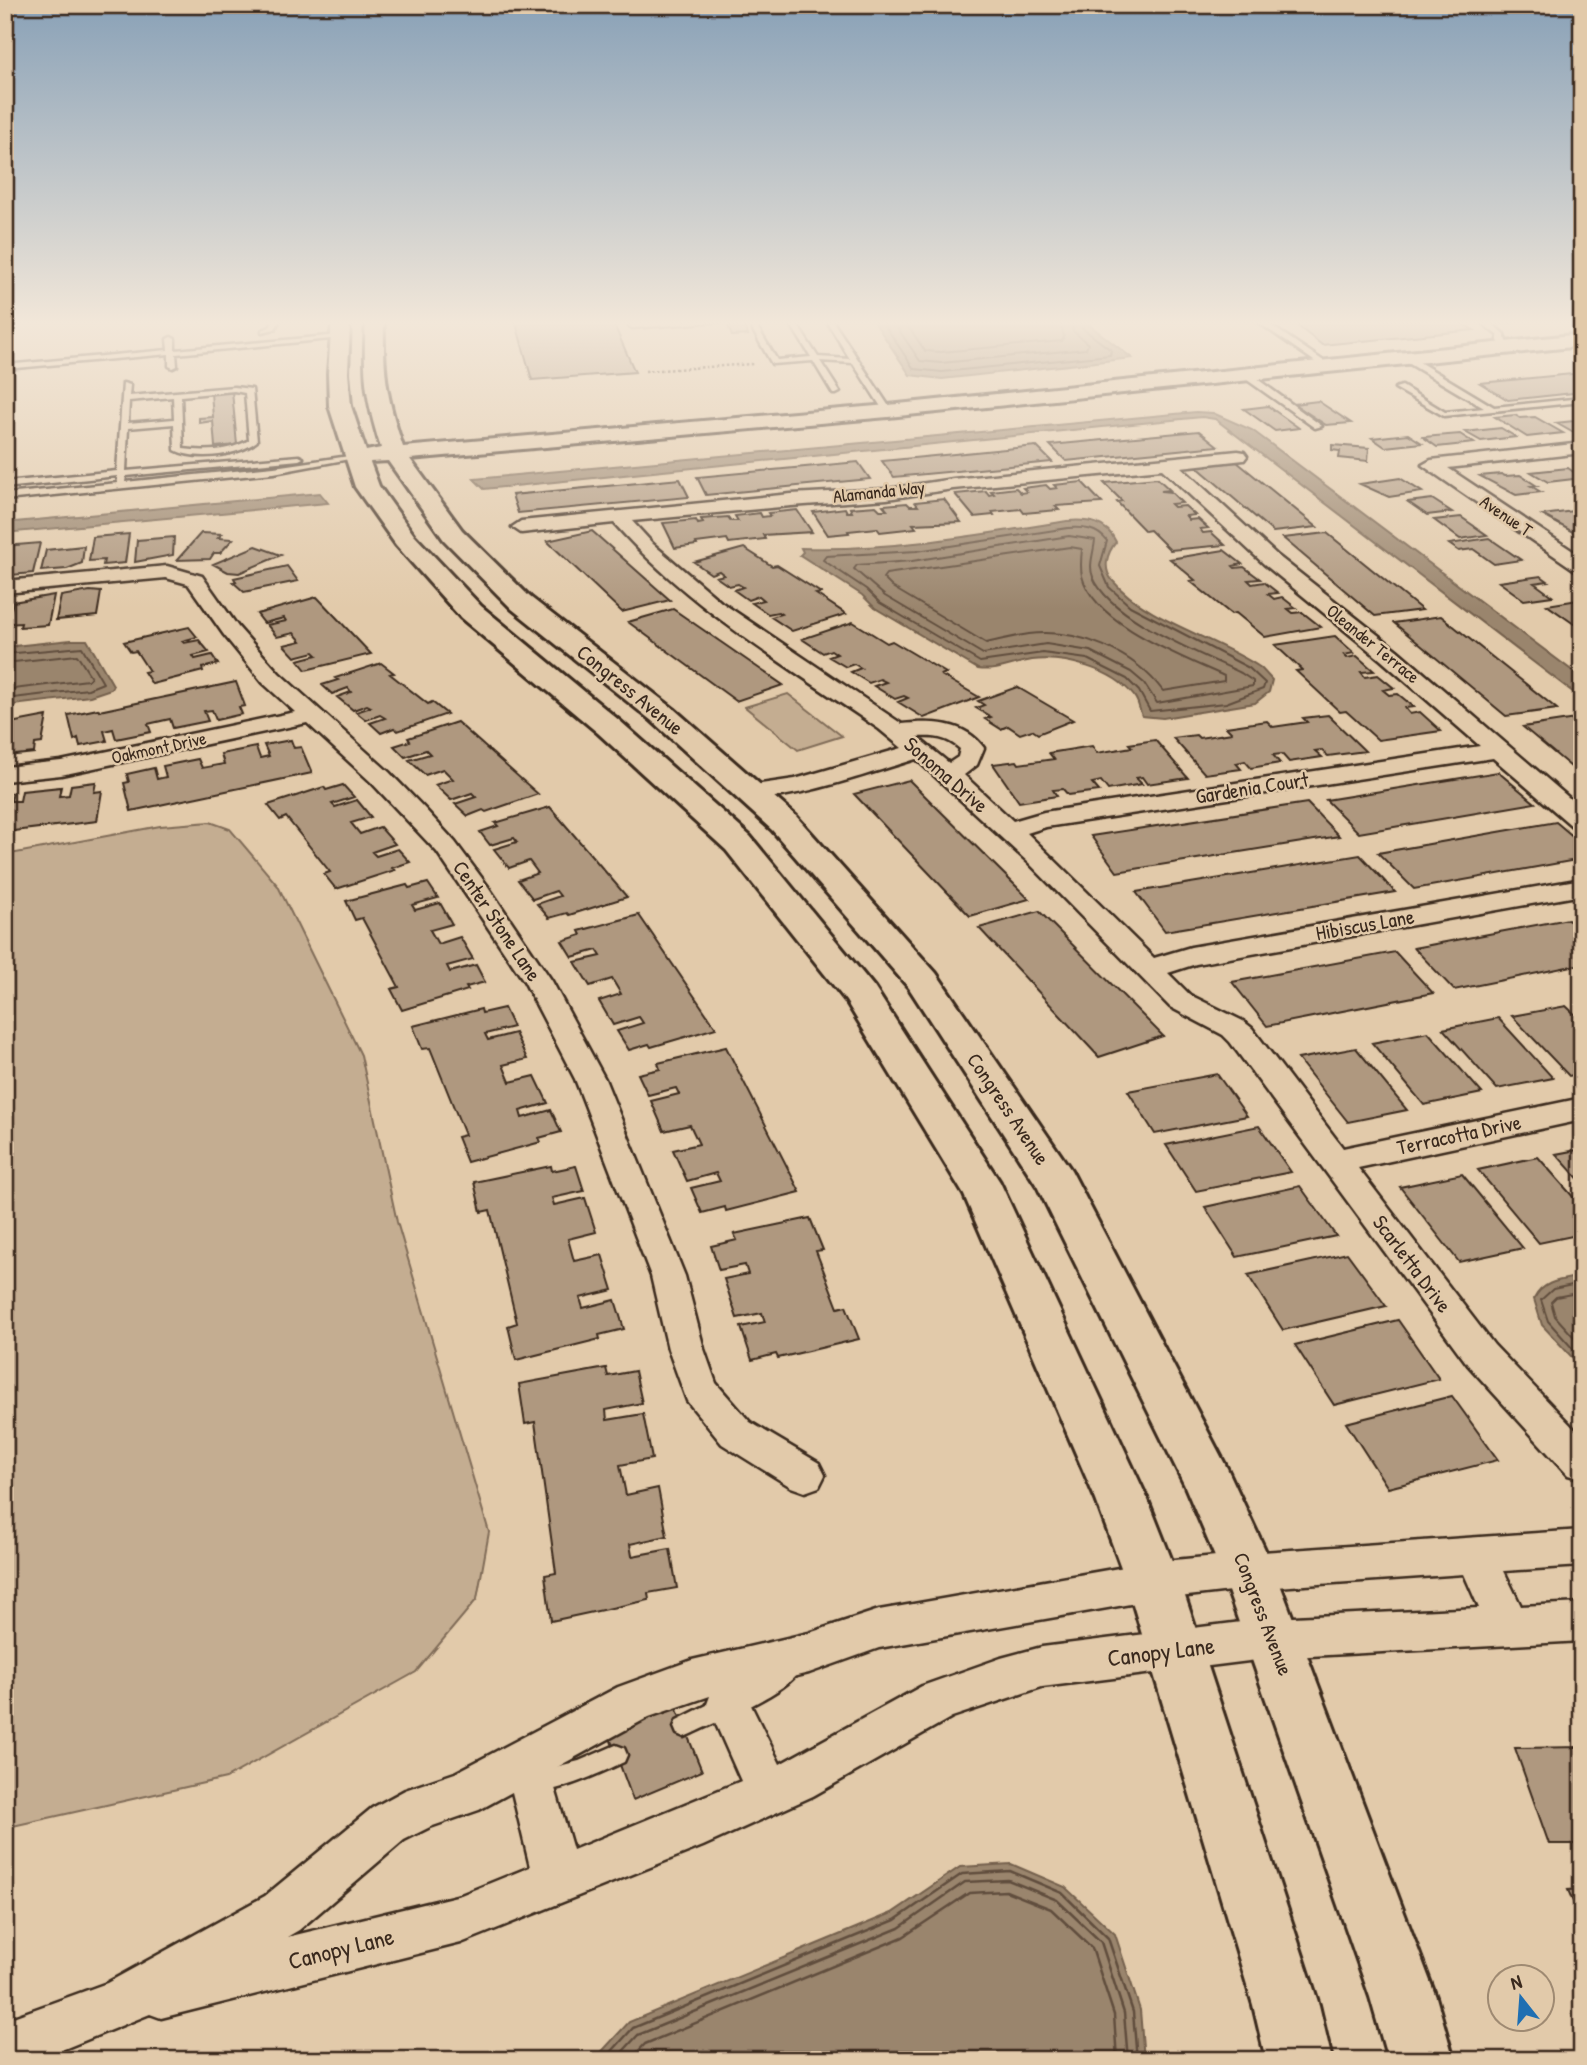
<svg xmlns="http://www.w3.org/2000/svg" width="1587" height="2065" font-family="'Patrick Hand',sans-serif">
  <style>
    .green { fill: #c4ad91; stroke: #806c58; stroke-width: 2 }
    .water { fill: #9a856d; stroke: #74614d; stroke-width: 2 }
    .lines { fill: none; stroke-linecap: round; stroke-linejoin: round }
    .shore-far1 { stroke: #614e3e; stroke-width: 2 }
    .shore { stroke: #614e3e; stroke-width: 2.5 }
    .building { fill: #af987f; stroke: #3b2a1e; stroke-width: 2 }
    .lane-casing { stroke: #3b2a1e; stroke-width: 5 }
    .street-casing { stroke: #3b2a1e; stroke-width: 5 }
    .secondary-casing { stroke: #3b2a1e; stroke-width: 6 }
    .path { stroke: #3b2a1e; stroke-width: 2.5; stroke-dasharray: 2.5 2.5; stroke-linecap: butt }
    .lane { fill: #e2caaa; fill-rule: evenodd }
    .street { fill: #e2caaa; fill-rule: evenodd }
    .secondary { fill: #e2caaa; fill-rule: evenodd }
    .labels { text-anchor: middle; stroke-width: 5; stroke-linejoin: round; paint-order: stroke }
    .far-street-label { font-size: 18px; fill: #3b2a1e; stroke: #e2caaa }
    .street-label { font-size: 21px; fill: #3b2a1e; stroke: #e2caaa }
    .near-street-label { font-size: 24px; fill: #3b2a1e; stroke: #e2caaa }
  </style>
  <rect width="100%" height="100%" fill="#e2caaa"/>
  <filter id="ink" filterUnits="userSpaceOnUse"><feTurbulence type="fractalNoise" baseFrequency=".0143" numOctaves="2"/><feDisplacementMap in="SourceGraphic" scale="14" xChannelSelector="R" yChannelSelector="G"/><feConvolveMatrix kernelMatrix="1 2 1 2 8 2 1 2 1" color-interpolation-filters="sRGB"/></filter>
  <g filter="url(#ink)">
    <path class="green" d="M788,694L842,736L798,750L745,707Z
      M210,822L230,829L278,886L361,1055L397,1222L489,1532L477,1599L416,1672L226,1778L13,1826L5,1823V855L160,826Z"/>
    <path class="water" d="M873,320H1083L1132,358L942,379L910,375Z
      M1196,412L1213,413L1252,430L1582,678V699L1215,419L1202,417L484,489L474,479Z
      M320,493L328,503L5,533V523Z
      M1067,521C1088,519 1107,522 1116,542C1107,553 1102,569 1113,581C1146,621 1218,638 1261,668L1272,680L1269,692L1255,703L1163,718L1142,716C1139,709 1139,702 1134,696C1113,669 1064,656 1032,660C1014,663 997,672 978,669L875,608L862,595L800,555L803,552L801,548C891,551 979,535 1067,521Z
      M71,640H87L113,685L111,689L90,696L5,706V647Z
      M1582,1276V1368L1542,1325L1534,1299C1543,1280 1563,1280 1582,1276Z
      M1011,1864L1065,1887L1115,1934L1140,2010L1144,2060H594L629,2022L892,1913L960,1867Z"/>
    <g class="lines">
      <path class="shore-far1" d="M881,320L914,369L942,372L1110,355L1111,350L1082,328L1080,320
        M892,320L920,361L941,363L1086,349L1088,344L1073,331L1071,320
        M904,320L925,351L941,352L1062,341L1064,337L1060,320
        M1068,528C1083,527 1097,528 1107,541L1100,566L1109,587L1130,606L1249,668L1265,683L1263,689L1226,703L1150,711L1139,691L1127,679L1087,659L1043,653L980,662L880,603L866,589L823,560L826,556L917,551Z
        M1069,536L1095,540C1094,552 1088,566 1093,577C1110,619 1202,654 1241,673L1253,681V686L1157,703L1144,683L1131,672L1090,651L1046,644L983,654L885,596L854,569L857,565L912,561Z
        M1070,547L1082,549C1081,558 1080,567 1082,576C1094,624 1183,657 1224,676V681L1163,691C1134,652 1078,628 1029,634C1014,636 1000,640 986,643L892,587L883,578L886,574Z
        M5,654L82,647L103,683L88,689L5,699
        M5,663L77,655L91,677L88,680L5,690
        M1582,1283L1553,1289L1541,1300L1548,1321L1582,1359
        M1582,1292L1556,1297L1551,1302L1555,1316L1582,1346"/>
      <path class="shore" d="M604,2060L633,2028L895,1920L962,1874L1010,1871L1062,1893L1108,1938L1133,2012L1137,2060
        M615,2060L638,2035L899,1928L965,1882L1008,1880L1057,1900L1101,1942L1124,2013L1128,2060
        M630,2060L645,2044L903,1937L969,1893L1006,1891L1051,1909L1092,1948L1114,2015L1117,2060"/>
    </g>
    <path class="building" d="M515,320H612L635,372L532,380Z
      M1290,320H1455L1474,330L1322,345Z
      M728,326H744L748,335L732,336Z
      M1582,373V392L1508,400L1480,383Z
      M232,391L237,445L215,447L213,421L199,423V418L213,417L211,393Z
      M1318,401L1351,423L1326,425L1294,404Z
      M1268,406L1299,428L1275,431L1244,409Z
      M1515,415L1520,418L1535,417L1563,433L1527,437L1495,417Z
      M1582,420V431L1572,432L1556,423Z
      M1501,428L1516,437L1481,441L1465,432Z
      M1199,431L1218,446L1066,461L1050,445Z
      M1408,434L1422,443L1385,447L1372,438Z
      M1460,434L1474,443L1437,447L1423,437Z
      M1332,445L1369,448L1368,461L1339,458L1340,451L1332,450Z
      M1036,446L1052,462L894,477L882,461Z
      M858,462L870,479L706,495L697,477Z
      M1237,462L1317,527L1273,532L1196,466Z
      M1568,468L1582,478L1548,482L1531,472Z
      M1501,474L1505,476L1520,475L1537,486H1531L1541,492L1516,495L1480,476Z
      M1157,478L1170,490L1161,491L1171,492L1182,503L1171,504L1174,507L1185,506L1195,515L1186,516L1189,520L1198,519L1208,528L1200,529L1203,533L1211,532L1225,545L1170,550L1150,530L1145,531L1117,502L1122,501L1104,483Z
      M1400,478L1422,492L1389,497L1360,484Z
      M680,479L689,497L518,513L512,495Z
      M1082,482L1102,503L1055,506L1059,510L1024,513L1021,509L992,512L994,515L974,517L955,494L986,491L989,495L994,494L991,491L1016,488L1021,493L1027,492L1023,488L1046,485L1050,489L1057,488L1054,485Z
      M944,499L961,522L913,524L916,528L880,532L877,528L848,531L849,533L828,535L813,512L845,508L847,512H852L850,508L876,506L880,510H887L883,505L907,503L910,506H918L915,502Z
      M1432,499L1452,512L1427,515L1408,502Z
      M797,510L812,532L763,535L765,539L729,543L727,539L696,543L697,545L675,548L663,523L696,520L698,524L703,523L701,519L728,517L731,521H738L735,516L760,513L762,517L770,516L768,513Z
      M1582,510V537L1542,515Z
      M1461,517L1487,535L1460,539L1434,520Z
      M592,531L670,600L622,612L547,541Z
      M201,533L222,534L218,538L233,539L220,553H214L210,559L177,560Z
      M1327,533L1422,610L1375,616L1283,538Z
      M129,534L125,563L103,565L104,560L89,561L93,537Z
      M174,537L173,555L135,562L137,540Z
      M1489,538L1521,560L1494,564L1473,549L1459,551L1449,544Z
      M40,543L33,573L11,575L12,569L5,570V546Z
      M84,546L82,563L67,569L41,571L46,550Z
      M256,546L281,555L239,573L228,572L213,564Z
      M744,548L772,566L777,565L821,593L816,594L846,614L792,631L771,617L781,614L778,612L768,614L752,603L764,600L759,596L748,600L734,590L743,587L738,584L729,586L716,577L724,575L719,571L711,574L694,562Z
      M1224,550L1242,564L1233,566L1235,568L1244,567L1260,579L1248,580L1252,584L1264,582L1278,593L1268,594L1274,599L1282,597L1296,608L1288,609L1293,613L1302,612L1321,627L1265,637L1236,613L1231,614L1190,581L1195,580L1170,559Z
      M287,566L298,581L244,592L233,582H236L234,578Z
      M1541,576L1548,581L1534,583L1552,596L1524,600L1499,582Z
      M90,591L101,592L97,616L56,620L61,596Z
      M54,595L48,625L20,627L21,623L7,624L13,602Z
      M317,597L371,654L306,670L298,660L317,655L314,652L295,657L284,645L301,641L294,633L277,637L267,625L286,621L284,618L264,623L257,614Z
      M1578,600L1582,602V622L1574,624L1547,605Z
      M673,609L783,685L736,701L628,622Z
      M1441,616L1557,709L1506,716L1394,623Z
      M853,622L887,643L892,641L946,673L941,675L979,697L924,718L898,702L908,698L904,696L895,699L874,686L886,682L880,679L869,683L851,672L861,668L854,664L846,667L829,657L837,654L831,650L823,653L802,639Z
      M189,627L197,637L182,641L184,643L199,640L209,652L193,656L195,659L212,655L218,664L202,668L203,671L152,684L144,672L149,671L136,651L131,652L124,642Z
      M1335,636L1354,653L1344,655L1347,658L1357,656L1374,671L1361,672L1365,677L1378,675L1394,688L1383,690L1389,695L1398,694L1414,707L1405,708L1410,714L1420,712L1441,731L1378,740L1346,711L1340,712L1296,671L1302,670L1275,645Z
      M381,663L394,673L390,674L428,704L432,702L447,714L398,731L394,728L381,733L370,723L385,718L380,715L366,720L356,712L371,707L367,705L353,710L337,697L351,692L348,688L332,694L322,685L338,680L335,678Z
      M236,682L245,706L239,707L242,714L216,720L212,710L204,711L208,721L173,728L170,719L148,724L151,732L116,739L113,729L104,731L107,741L80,746L78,738L74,740L68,715L98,709L99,711Z
      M1017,687L1073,720L1038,734L1032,730L1020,734L1008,726L1001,729L985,719L991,717L976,708L984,705L978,701Z
      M1328,715L1365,751L1328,756L1321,750L1315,751L1322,757L1289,762L1282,754L1273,755L1280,763L1251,768L1245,761L1236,763L1241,769L1205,774L1173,738L1196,735L1199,738L1232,733L1226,727L1267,721L1273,727L1307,722L1303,718Z
      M47,716L42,743L35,744L34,753L6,756L8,745H5V724Z
      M1575,719L1582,725V776L1523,727Z
      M457,722L538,794L486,812L483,810L468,816L455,804L476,797L472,793L451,800L435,785L453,779L443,769L425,775L409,760L430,754L426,750L405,757L394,746L410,741L408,738Z
      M291,740L294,748L301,747L312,773L131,811L124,783L129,782L127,774L154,768L157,779L166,777L163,766L198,759L202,768L224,764L221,754L256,747L260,758L269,756L264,745Z
      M1155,740L1188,778L1147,784L1142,777L1136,778L1142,784L1108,790L1101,781L1092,783L1099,791L1068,795L1063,789L1053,790L1057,796L1019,802L993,764L1017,761L1019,764L1054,759L1049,753L1092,746L1097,753L1132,747L1129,744Z
      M1498,772L1535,803L1359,833L1326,800Z
      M909,780L1029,899L970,916L854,794Z
      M96,782L94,792L102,791L97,821L5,832V793H13L11,801H20L22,791L61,787L59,796L69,795L71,785Z
      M343,785L354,797L332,804L335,807L357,800L371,817L351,823L360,834L380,827L395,844L372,852L376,856L398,849L410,862L392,868L395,870L336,889L324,874L330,872L286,817L280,820L268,805L324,787L326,790Z
      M1307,803L1339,836L1117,872L1091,836Z
      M550,807L627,897L569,915L567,913L549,918L537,904L560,896L556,891L533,899L518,880L538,873L529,861L509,868L494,849L517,842L514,838L490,845L480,832L498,826L495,823Z
      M1556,822L1582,844V859L1414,889L1378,853Z
      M1360,855L1395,892L1165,931L1136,892Z
      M428,883L438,898L412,905L415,910L440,903L452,924L430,930L438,944L460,937L473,959L447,966L450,972L476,965L485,982L466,987L468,990L402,1010L391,989L399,987L362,918L355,920L346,901L407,885L409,888Z
      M1039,911L1163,1036L1099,1057L979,928Z
      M639,915L716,1028L651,1047L649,1044L629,1050L617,1031L643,1023L639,1017L613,1025L599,1001L621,994L612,979L590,986L575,962L601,956L597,950L572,957L562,941L581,935L579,931Z
      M1568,919L1582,932V964L1454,990L1414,948Z
      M1395,952L1433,993L1267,1026L1232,982Z
      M1566,1006L1582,1021V1073L1569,1076L1512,1016Z
      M504,1008L513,1027L485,1034L488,1040L515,1033L527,1059L503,1065L510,1082L535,1076L548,1103L520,1111L522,1118L551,1110L561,1132L539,1138L541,1142L467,1162L457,1137L465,1135L430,1048L422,1049L413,1026L481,1009L482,1013Z
      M1498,1018L1553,1078L1497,1089L1443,1029Z
      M1428,1032L1482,1093L1424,1105L1372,1043Z
      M726,1047L800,1192L726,1211L725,1207L702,1213L691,1188L720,1181L716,1173L687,1181L673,1150L699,1144L690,1125L664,1131L651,1101L679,1094L676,1088L648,1095L638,1074L660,1069L658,1063Z
      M1356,1048L1407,1110L1348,1122L1298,1059Z
      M1217,1074L1247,1116L1155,1134L1128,1091Z
      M1259,1126L1291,1172L1196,1191L1166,1145Z
      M1582,1149V1183L1556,1154Z
      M1538,1157L1582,1207V1234L1539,1243L1478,1170Z
      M551,1166L552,1171L576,1166L584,1191L552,1198L554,1205L585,1198L596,1232L568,1239L574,1261L602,1255L613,1290L580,1298L583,1308L615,1300L624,1329L599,1335L600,1339L516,1360L508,1326L517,1323L490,1210L481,1212L474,1182Z
      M1462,1174L1523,1248L1459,1262L1400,1187Z
      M1300,1186L1336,1236L1237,1257L1205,1207Z
      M810,1218L823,1250L816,1251L838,1308L846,1306L859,1339L778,1358L776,1354L752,1360L741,1327L765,1322L762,1313L737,1318L724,1279L748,1274L745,1265L719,1270L711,1246L737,1240L734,1234Z
      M1347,1253L1386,1306L1283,1330L1248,1275Z
      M1398,1320L1439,1379L1334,1405L1295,1345Z
      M606,1368L608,1376L635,1371L642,1403L606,1410L607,1420L643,1414L652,1459L620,1465L626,1495L658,1488L667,1536L630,1544L632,1556L670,1549L677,1588L648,1593L649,1600L551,1621L545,1575L556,1573L535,1422L525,1424L519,1384Z
      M1452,1396L1498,1460L1388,1488L1346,1423Z
      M673,1700L702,1771L633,1800L606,1727Z
      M1582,1747V1844H1549L1515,1748Z
      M1582,1889V1923L1568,1890Z"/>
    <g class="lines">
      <g class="lane-casing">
        <path id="lane" d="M274,320H280L275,329L262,332V330L270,327Z
          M696,320H734L632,328L629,326L632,324Z
          M747,320H753L777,360L811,357L788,320H794L818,357L850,359L826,320H832L892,411L885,413L853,363L820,361L840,392L836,394H833L813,361L772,364Z
          M1255,320H1263L1331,366L1324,368Z
          M1479,320H1521L1492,324L1504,334L1506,341L1512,350H1506L1498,341V336Z
          M339,335L341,338L176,354L177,366L173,368L169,366V354L5,369V365L168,350L167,339L171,337L175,339V350Z
          M1403,356H1409L1494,407L1582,398V402L1444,416L1395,388L1402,386L1445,412L1484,408L1403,360Z
          M1243,373H1249L1322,426L1315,428L1243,377Z
          M123,383L130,385L129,396L234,387L252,389L257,441C239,456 195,461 175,450L174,424L128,428L126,471L299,456L303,458L299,460L126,476L125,482L274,467L356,455L360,457L274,473L5,500V494L118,483L117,476L5,488V482L117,471ZM234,391L245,393L249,440C231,451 204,452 183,449L181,396ZM173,397L174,419L128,423L129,401Z
          M789,1660L796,1663L799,1670C790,1692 715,1722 691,1734L684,1737L677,1734L674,1727L677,1720L767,1675Z
          M616,1745L624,1748L627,1755L624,1762C602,1772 549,1798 527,1790L524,1782L527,1774L579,1761Z"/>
      </g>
      <g class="street-casing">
        <path id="street" d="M1582,443V453L1448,468L1582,557V572L1575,570L1422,465L1431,460Z
          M1238,451L1244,452L1247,456L1244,460L1181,467L1278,556L1397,650L1582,809V830L1573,827L1493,758L1046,827L1027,833L1154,958L1191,947L1582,879V895L1196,964L1168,973L1190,995L1243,1021L1252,1028L1343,1148L1582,1098V1120L1358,1168L1494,1345L1582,1437V1479L1568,1475L1468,1365L1230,1042L1223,1035L1170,1007L1029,863L916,759C876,771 778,806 741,797L738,792L741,787L795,779L902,748L879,729C787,666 688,607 614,523L521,533L512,527L521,521L791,494L887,489L953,479ZM1162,469L1264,564L1381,660L1480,746L1044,812L1013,821L964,775L977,765L984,748C965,721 931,721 902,724L721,602L653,544L632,521L791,506L887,499L953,489ZM917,737C934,736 947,737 960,749L958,757L949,763Z
          M167,566L202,576L238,627L279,673L389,772L425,809L455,842L487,885L552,981L605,1079L685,1276L704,1349L716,1383L750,1422L819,1463L825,1475L819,1487L805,1492L791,1487L722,1444L687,1401L668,1349L651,1276L575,1079L524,981L437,852L371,782L307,723L61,775L5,781V767L61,761L295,712L263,683L224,635L188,584L166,578L5,593V581Z
          M1582,1530V1566L1504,1571L1521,1606L1582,1603V1641L1273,1658L1042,1687L952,1717L813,1796L703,1846L461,1943L161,2018L150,2014L37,2060H5V2020L107,1983L265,1896L372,1808L405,1790L455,1773L618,1687L692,1660L809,1633L879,1610L1153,1562L1248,1553ZM1464,1574L1479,1608L1273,1618L1042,1647L1001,1658L922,1686L780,1764L743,1689L809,1673L879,1648L1153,1600L1248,1589ZM710,1696L707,1704L741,1781L573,1850L550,1771L649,1717ZM512,1792L530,1867L461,1895L287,1937L299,1930L404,1840L430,1827L479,1810Z"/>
      </g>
      <g class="secondary-casing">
        <path id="secondary" d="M332,320H350L348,373L351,406L366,451L381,448C365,397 363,374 366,320H384C383,373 386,396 403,447L888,405L1582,334V346L888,417L410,459L462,530L530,597L674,709L796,816L936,973L1071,1170L1227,1468L1275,1571L1436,1997L1454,2060H1388L1370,1997L1221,1571L1184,1484L1037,1186L909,988L772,830L652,721L512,609L444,540L388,461L370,462L379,486L414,535L481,606L620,721L750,836L874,987L1000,1182L1148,1500L1180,1581L1319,2005L1332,2060H1266L1253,2005L1126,1581L1096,1500L964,1195L846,1001L726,850L598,733L461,618L396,545L355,487L329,406L328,373Z"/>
      </g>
      <path class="path" d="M645,371L753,364"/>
      <use href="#lane" class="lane"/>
      <use href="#street" class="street"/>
      <use href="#secondary" class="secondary"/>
    </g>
  </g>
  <linearGradient id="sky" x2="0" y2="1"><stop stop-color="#89a1b7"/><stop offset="0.53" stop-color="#f2e7d9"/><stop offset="1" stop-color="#f2e7d9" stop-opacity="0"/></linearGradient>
  <rect width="1587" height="609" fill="url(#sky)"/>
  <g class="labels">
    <g class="far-street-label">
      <text transform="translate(879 492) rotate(-6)" y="6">Alamanda Way</text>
      <text transform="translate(1506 516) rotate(34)" y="6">Avenue T</text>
      <text transform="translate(1373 644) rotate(39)" y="6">Oleander Terrace</text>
      <text transform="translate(159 748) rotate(-12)" y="6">Oakmont Drive</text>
    </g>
    <g class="street-label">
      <text transform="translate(630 690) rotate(39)" y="7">Congress Avenue</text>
      <text transform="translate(946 775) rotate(41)" y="7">Sonoma Drive</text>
      <text transform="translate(1252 788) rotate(-9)" y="7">Gardenia Court</text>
      <text transform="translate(497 921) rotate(56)" y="7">Center Stone Lane</text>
      <text transform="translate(1365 925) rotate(-10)" y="7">Hibiscus Lane</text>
      <text transform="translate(1008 1109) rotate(56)" y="7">Congress Avenue</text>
      <text transform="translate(1459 1135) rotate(-12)" y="7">Terracotta Drive</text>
      <text transform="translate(1412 1264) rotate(53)" y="7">Scarletta Drive</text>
      <text transform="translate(1263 1614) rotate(69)" y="7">Congress Avenue</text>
    </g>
    <g class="near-street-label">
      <text transform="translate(1161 1652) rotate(-7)" y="8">Canopy Lane</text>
      <text transform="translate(341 1949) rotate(-14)" y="8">Canopy Lane</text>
    </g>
  </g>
  <rect width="1587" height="2065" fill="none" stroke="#e2caaa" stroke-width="28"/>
  <rect x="14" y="14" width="1559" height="2037" fill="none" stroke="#3b2a1e" stroke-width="2.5" filter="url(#ink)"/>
  <g transform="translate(1521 1998) rotate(343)"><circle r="33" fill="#e2caaa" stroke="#9f8a72" stroke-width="2"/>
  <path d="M0-5L12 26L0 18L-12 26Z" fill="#1f6fb2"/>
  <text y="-10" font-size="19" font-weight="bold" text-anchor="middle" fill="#3b2a1e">N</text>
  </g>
</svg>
